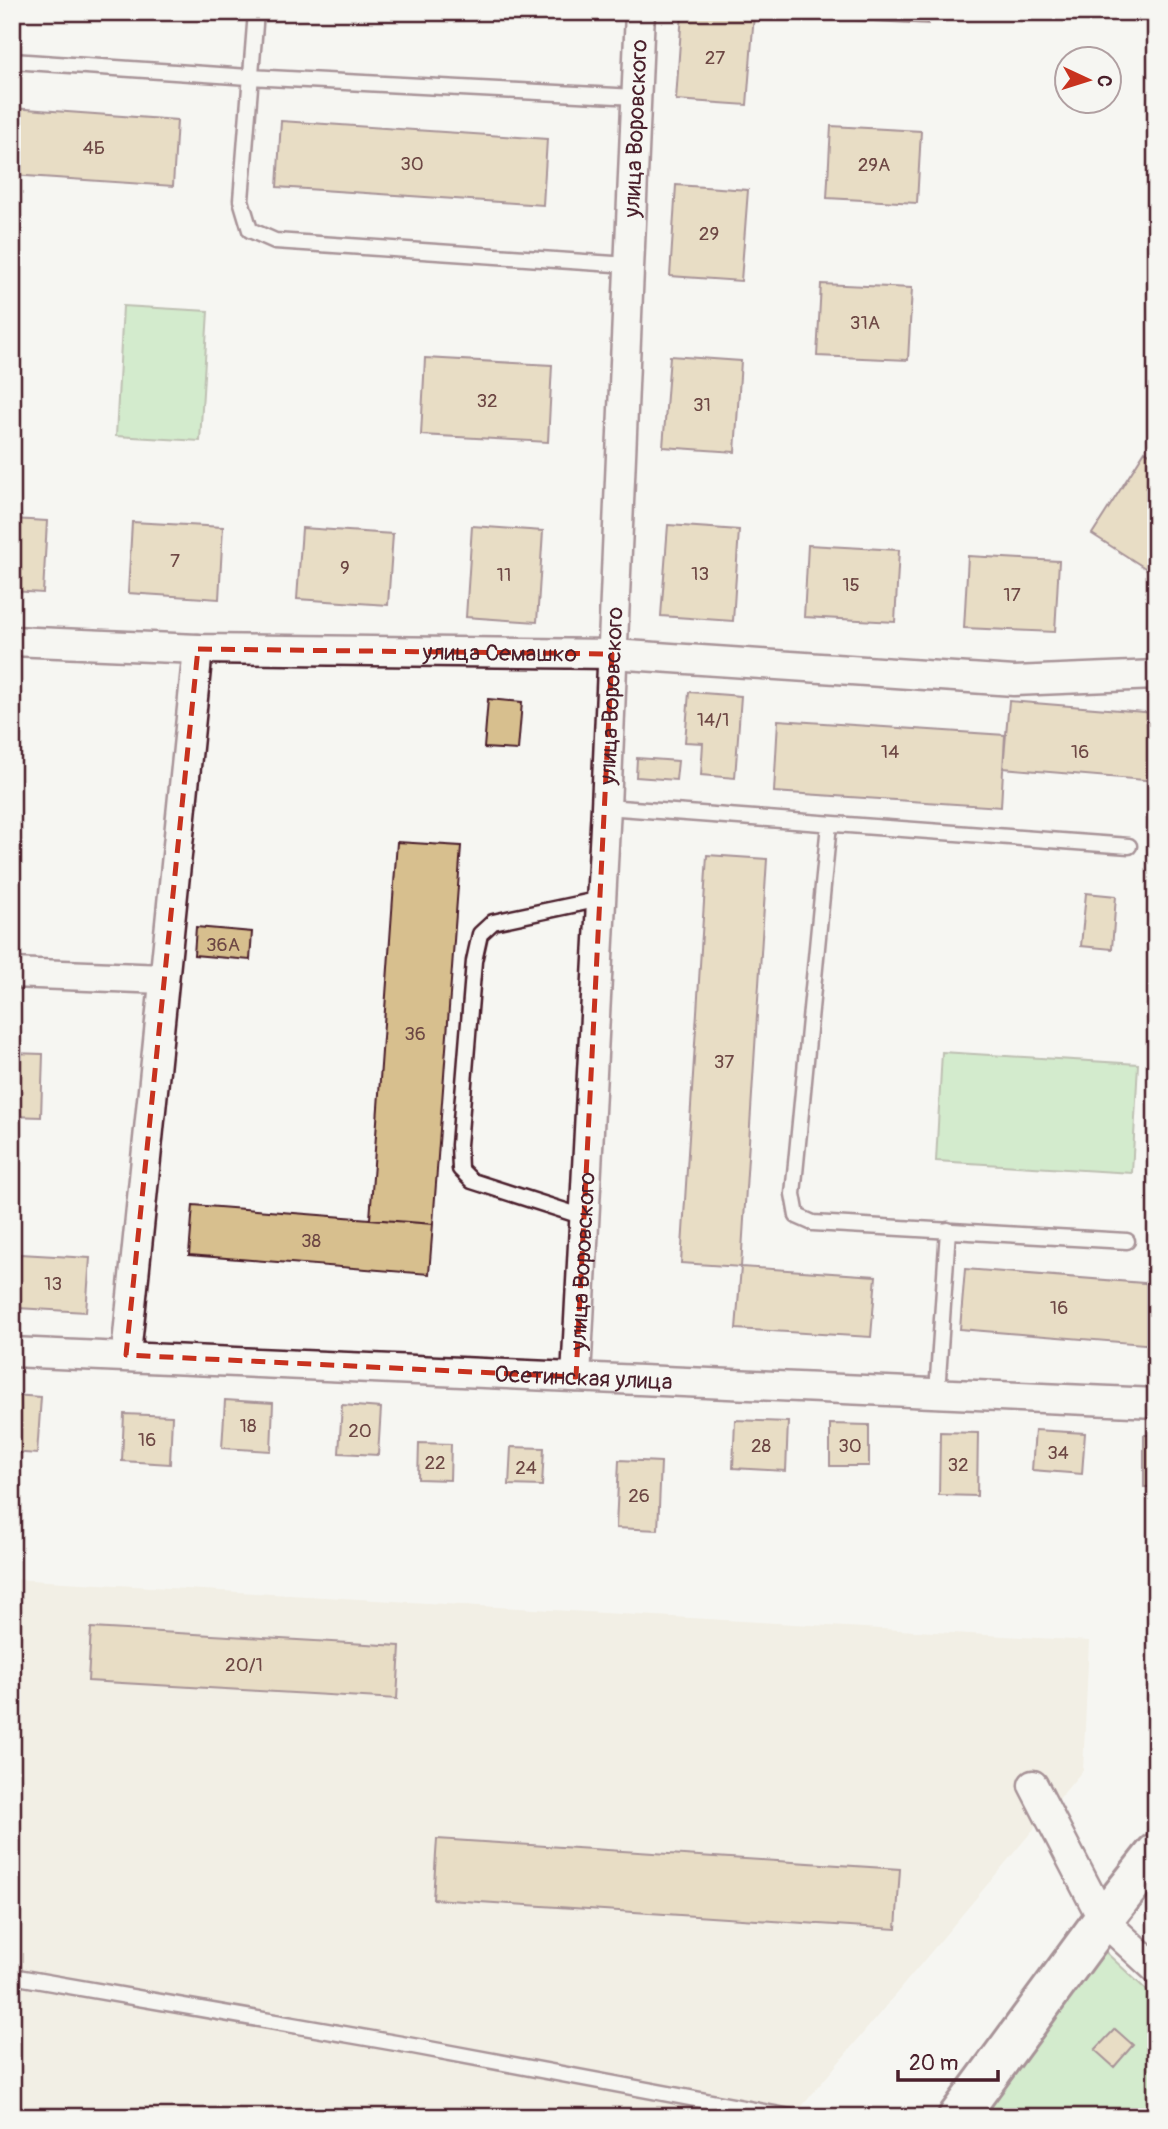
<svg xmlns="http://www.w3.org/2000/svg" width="1168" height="2129" font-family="Pangolin,sans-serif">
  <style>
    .built { fill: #ede6d4 }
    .green { fill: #a9dd9f; stroke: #7a7e65; stroke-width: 2 }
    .building { fill: #d7bf8e; stroke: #4a1f2b; stroke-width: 2 }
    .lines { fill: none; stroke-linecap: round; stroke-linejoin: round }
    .lane-casing { stroke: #4a1f2b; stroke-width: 19 }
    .street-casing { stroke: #4a1f2b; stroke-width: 33 }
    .secondary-casing { stroke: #4a1f2b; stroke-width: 44 }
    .lane { stroke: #f6f6f2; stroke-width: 14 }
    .street { stroke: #f6f6f2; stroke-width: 28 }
    .secondary { stroke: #f6f6f2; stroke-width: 38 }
    .marked { fill: none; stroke: #c8321e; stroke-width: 5; stroke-dasharray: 14 9; stroke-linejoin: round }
    .labels { text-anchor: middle; stroke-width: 5; stroke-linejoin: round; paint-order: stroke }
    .number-label { font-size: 19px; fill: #6d4744 }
    .street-label { font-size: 23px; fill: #4a1f2b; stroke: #f6f6f2 }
  </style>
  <rect width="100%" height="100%" fill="#f6f6f2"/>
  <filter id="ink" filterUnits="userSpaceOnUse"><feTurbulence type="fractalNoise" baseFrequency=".0143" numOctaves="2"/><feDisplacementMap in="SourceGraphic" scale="14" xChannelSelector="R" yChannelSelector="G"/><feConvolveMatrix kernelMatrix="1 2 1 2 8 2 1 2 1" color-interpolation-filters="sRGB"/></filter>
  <g filter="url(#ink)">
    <path class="built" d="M12,1579L1089,1641L1083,1770L793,2117H12Z"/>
    <path class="green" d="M123,306L208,311L200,441L116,436Z
      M942,1052L1138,1064L1132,1173L936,1161Z
      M1099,1946L1156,1999V2117H936L1008,2015Z"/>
    <path class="building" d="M682,12L754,14L747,105L676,100Z
      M838,12H929L928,24L837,19Z
      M12,108L177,120L173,186L12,175Z
      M281,121L547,139L543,205L277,187Z
      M831,126L921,131L917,203L827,198Z
      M676,185L748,190L741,281L670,276Z
      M821,284L912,288L908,360L817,356Z
      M670,356L741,361L735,452L663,447Z
      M425,358L552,365L548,442L421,435Z
      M1145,451L1156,458V575L1092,534Z
      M12,519L47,521L43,593L12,591Z
      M132,522L223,527L219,599L128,593Z
      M668,525L739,530L733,621L661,616Z
      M472,526L543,531L537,622L466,617Z
      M302,528L393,534L388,605L297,599Z
      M808,545L899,550L895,622L804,617Z
      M968,556L1059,561L1055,632L964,628Z
      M689,692L741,696L735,778L701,775L703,743L685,742Z
      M488,699L522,702L518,750L484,748Z
      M1009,701L1156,713V781L1003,768Z
      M778,720L1005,735L1001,807L774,792Z
      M637,758L678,761L676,780L636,777Z
      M397,842L461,846L433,1224L370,1219Z
      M707,855L767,859L741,1267L681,1263Z
      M1086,893L1116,896L1112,949L1081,946Z
      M196,927L252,932L250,960L194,955Z
      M12,1053L43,1054L41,1117L12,1116Z
      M193,1205L433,1224L429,1274L189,1255Z
      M20,1254L90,1258L86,1312L17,1308Z
      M741,1267L876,1276L871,1337L736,1329Z
      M965,1269L1156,1284V1345L960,1329Z
      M12,1395L41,1397L37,1454L12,1452Z
      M225,1400L273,1403L271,1451L222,1448Z
      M342,1405L381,1408L378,1455L339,1453Z
      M124,1414L172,1416L170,1464L122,1461Z
      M735,1420L788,1422L786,1471L733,1468Z
      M830,1424L869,1425V1466H830Z
      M1035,1430L1085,1433L1082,1474L1032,1470Z
      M940,1432L978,1433L977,1496L939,1495Z
      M1144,1435H1156V1487H1144Z
      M419,1443L451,1444L450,1480L418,1479Z
      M511,1447L544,1448L542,1486L509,1485Z
      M619,1460L661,1462L658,1530L616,1528Z
      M91,1628L400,1646L397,1699L88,1681Z
      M437,1839L900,1869L896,1929L433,1899Z
      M1115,2029L1133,2045L1114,2067L1095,2050Z"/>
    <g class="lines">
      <g class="lane-casing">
        <path id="lane" d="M256,12L241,200L250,230L275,241L629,265
          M12,61L249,77L636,97
          M606,807L1129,846
          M829,824L793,1194L797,1216L813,1223L1127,1241
          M584,1217L472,1181L460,1169L459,1145L474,961L480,934L493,922L601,899
          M937,1393L948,1230
          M12,1976L413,2046L791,2117"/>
      </g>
      <g class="street-casing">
        <g id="street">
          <path id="s1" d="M12,641L198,649L612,654L1014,681L1156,675"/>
          <path d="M12,973L164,979"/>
          <path id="s2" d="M12,1352L1156,1403"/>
          <path d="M126,1355L198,649"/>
          <path id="s3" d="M576,1377L606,807L640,12"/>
          <path d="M1033,1785L1103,1920L1156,1969"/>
        </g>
      </g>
      <g class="secondary-casing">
        <path id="secondary" d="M958,2117L1103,1920L1156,1853"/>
      </g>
      <use href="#lane" class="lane"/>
      <use href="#street" class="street"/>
      <use href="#secondary" class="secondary"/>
    </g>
  </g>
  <path d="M0 0H1168V2129H0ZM198,649L612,654L576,1377L126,1355Z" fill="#f6f6f2" fill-opacity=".55" fill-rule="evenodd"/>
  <path class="marked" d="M198,649L612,654L576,1377L126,1355Z"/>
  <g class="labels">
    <g class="number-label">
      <text x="715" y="64">27</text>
      <text x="94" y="154">4Б</text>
      <text x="412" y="170">30</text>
      <text x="874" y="171">29А</text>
      <text x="709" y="240">29</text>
      <text x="865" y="329">31А</text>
      <text x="487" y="407">32</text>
      <text x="702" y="411">31</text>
      <text x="175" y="567">7</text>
      <text x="345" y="574">9</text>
      <text x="700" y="580">13</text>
      <text x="504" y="581">11</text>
      <text x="851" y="591">15</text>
      <text x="1012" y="601">17</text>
      <text x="713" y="726">14/1</text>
      <text x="890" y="758">14</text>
      <text x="1080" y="758">16</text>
      <text x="223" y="951">36А</text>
      <text x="415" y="1040">36</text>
      <text x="724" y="1068">37</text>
      <text x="311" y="1247">38</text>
      <text x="53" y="1290">13</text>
      <text x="1059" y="1314">16</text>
      <text x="248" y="1432">18</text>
      <text x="360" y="1437">20</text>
      <text x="147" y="1446">16</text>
      <text x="761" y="1452">28</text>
      <text x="850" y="1452">30</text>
      <text x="1058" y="1459">34</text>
      <text x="435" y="1469">22</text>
      <text x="958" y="1471">32</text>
      <text x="526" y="1474">24</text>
      <text x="639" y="1502">26</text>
      <text x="244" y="1671">20/1</text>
    </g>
    <g class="street-label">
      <text dy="8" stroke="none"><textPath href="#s3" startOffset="1250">улица Воровского</textPath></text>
      <text dy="8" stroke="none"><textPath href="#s1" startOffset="488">улица Семашко</textPath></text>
      <text dy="8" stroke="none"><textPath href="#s3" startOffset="682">улица Воровского</textPath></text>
      <text dy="8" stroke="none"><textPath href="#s3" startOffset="116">улица Воровского</textPath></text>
      <text dy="8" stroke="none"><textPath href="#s2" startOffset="572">Осетинская улица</textPath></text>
    </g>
  </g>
  <rect width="1168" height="2129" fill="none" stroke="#f6f6f2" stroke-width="42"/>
  <rect x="21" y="21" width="1126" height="2087" fill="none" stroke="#4a1f2b" stroke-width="2.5" filter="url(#ink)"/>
  <g transform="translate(1088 80) rotate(94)"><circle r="33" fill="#f6f6f2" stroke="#b1a0a2" stroke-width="2"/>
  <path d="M0-5L12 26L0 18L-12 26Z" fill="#c8321e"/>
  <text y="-10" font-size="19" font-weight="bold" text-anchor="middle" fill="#4a1f2b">С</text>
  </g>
  <path d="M898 2070v10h100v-10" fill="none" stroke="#4a1f2b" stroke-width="3.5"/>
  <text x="909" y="2070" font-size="21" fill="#4a1f2b" stroke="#f6f6f2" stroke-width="5" paint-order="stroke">20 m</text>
</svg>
